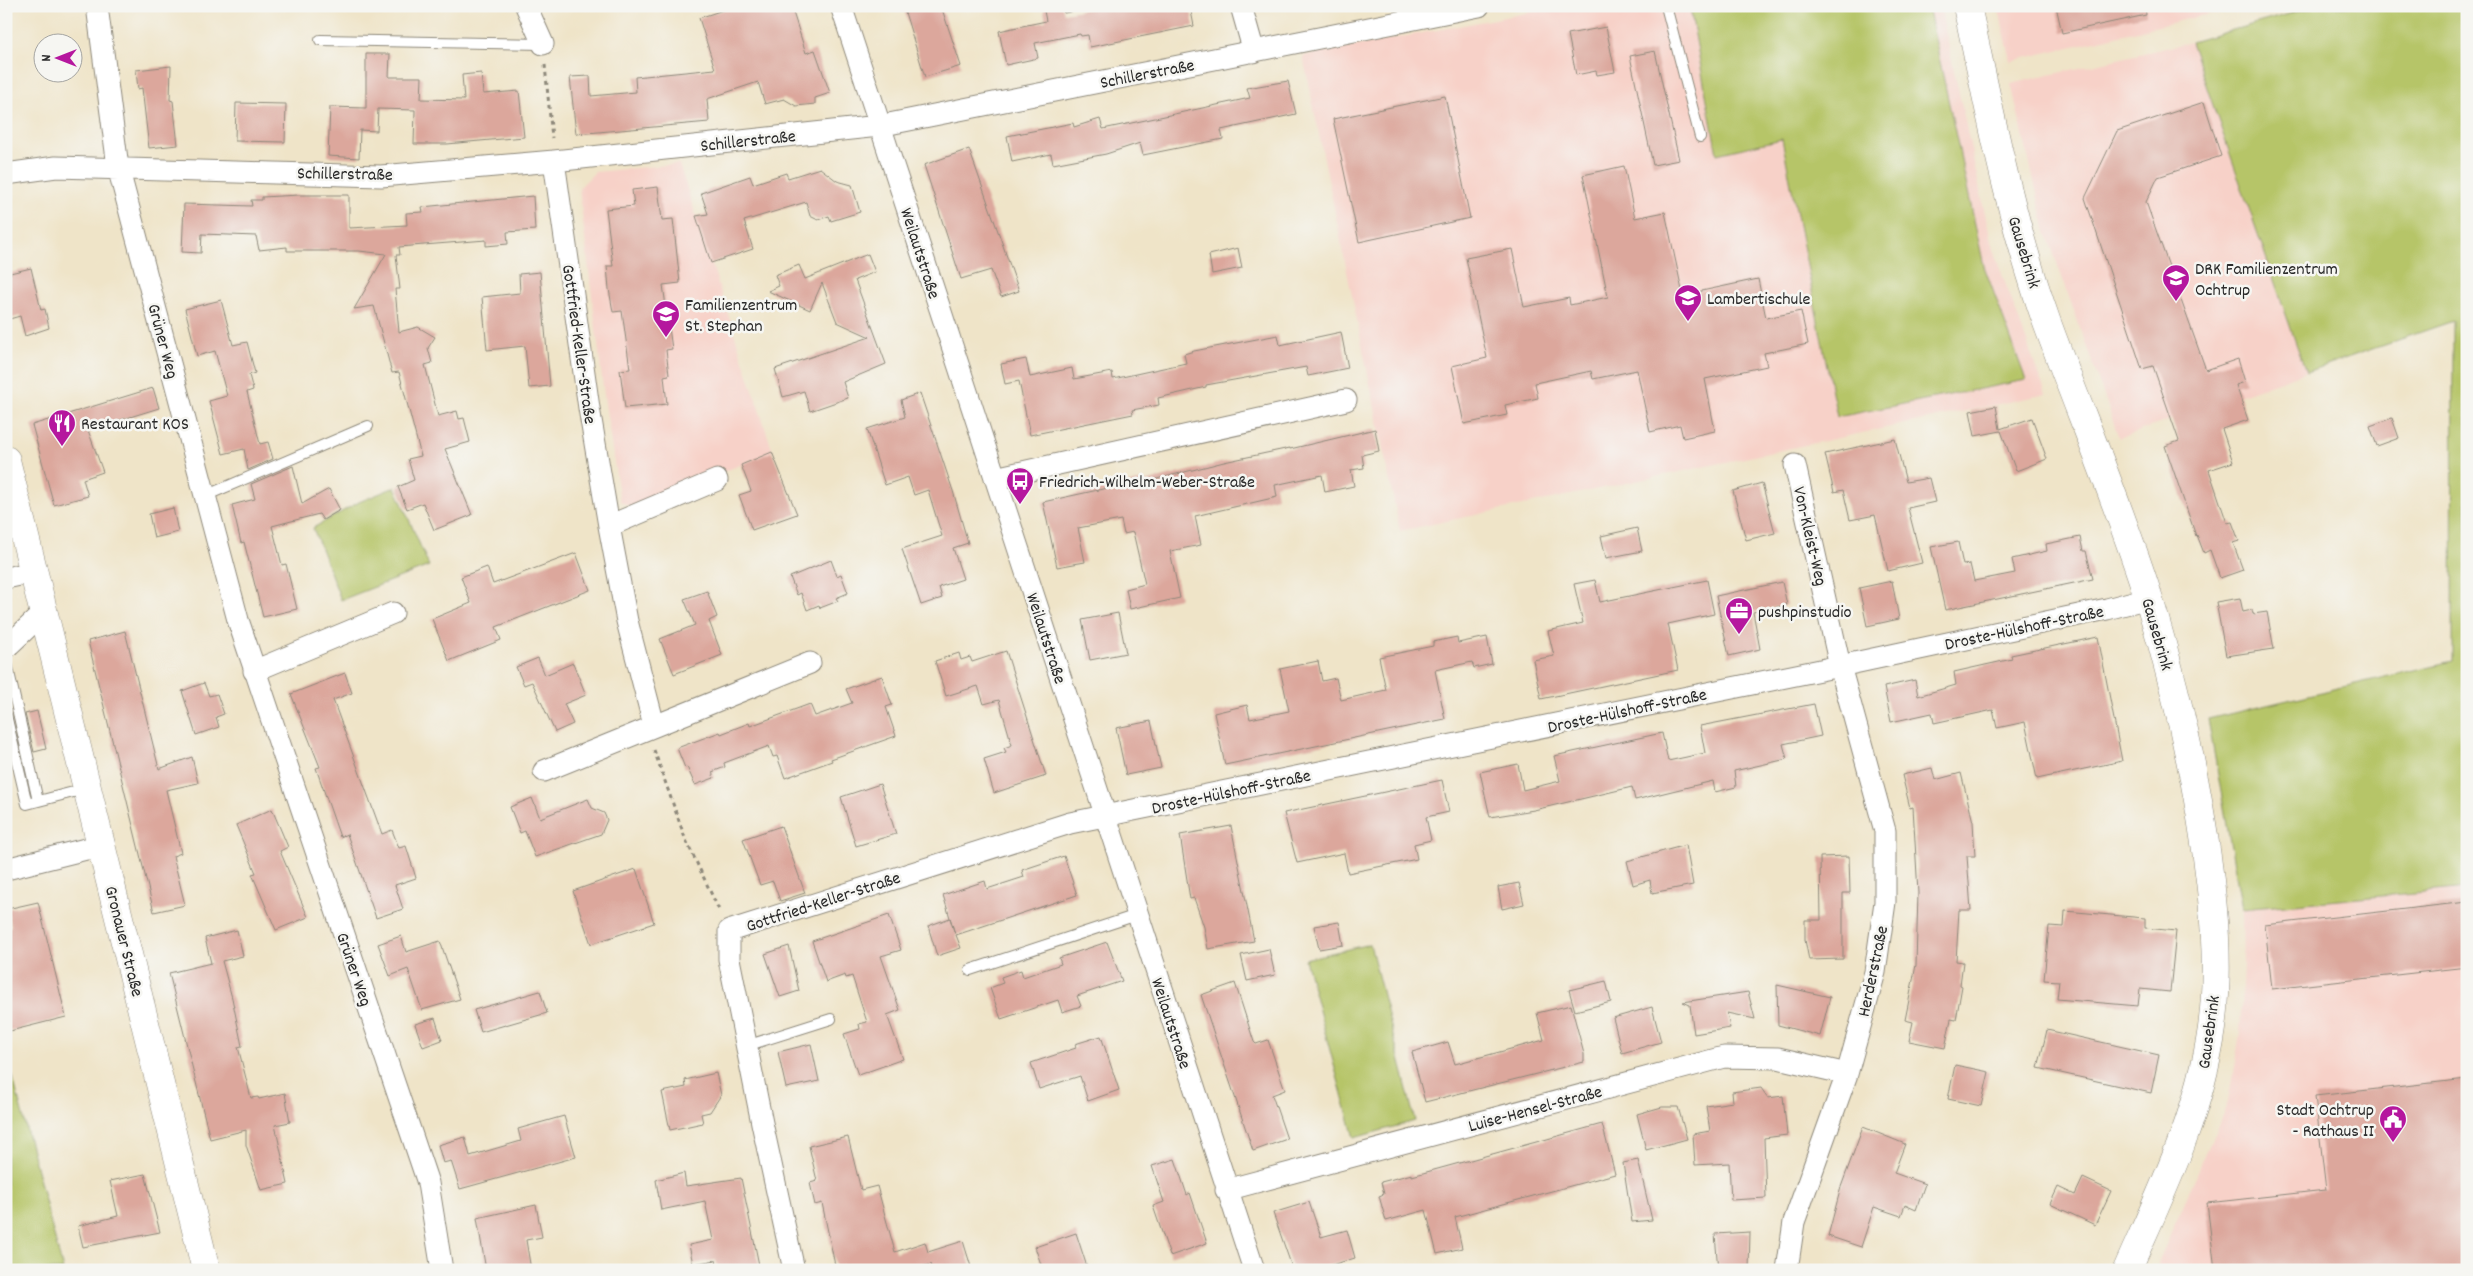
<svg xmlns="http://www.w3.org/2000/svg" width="2473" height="1276" font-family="Dekko,sans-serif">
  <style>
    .built { fill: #f7d1c8 }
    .green { fill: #b6c568; stroke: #70784a }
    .building { fill: #dca79c }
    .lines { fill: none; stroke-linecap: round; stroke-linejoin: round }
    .lane-casing { stroke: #8d887a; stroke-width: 12 }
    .street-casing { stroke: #8d887a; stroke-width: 23 }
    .secondary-casing { stroke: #8d887a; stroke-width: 29 }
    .path { stroke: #8d887a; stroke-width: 3; stroke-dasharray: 4 4; stroke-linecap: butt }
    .lane { stroke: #fff; stroke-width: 10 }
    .street { stroke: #fff; stroke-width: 21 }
    .secondary { stroke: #fff; stroke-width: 28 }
    .labels { text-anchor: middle; stroke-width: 5; stroke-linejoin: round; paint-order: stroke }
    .street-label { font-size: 18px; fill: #2b2b2b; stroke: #f6f6f2 }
    .poi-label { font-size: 18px; fill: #2b2b2b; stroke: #f6f6f2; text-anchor: start }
  </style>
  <rect width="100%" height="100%" fill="#f6f6f2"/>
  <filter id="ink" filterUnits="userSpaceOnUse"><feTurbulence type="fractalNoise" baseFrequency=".02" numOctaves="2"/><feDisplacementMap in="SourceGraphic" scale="10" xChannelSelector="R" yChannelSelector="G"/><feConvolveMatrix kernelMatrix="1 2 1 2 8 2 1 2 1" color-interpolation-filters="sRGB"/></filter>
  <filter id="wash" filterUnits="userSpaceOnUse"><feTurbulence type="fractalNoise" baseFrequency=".0096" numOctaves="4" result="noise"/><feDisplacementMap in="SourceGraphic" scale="20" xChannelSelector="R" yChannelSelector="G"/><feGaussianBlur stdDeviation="1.12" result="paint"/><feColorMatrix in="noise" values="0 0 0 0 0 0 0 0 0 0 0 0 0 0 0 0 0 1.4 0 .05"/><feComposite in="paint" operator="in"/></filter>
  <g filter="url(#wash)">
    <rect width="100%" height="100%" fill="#efe4c8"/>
    <path class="built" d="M1562,6H1940L1993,250L2046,394L1400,531L1303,56Z
      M1998,6H2243L2011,61Z
      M2191,42L2306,372L2119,438L2046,232L2011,84Z
      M679,164L773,452L632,508L620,501L605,403L579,188L595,172Z
      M2467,888V1270H2155L2228,1102L2240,1033L2243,963L2242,909Z"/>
    <path class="green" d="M1699,6H1928L1984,266L2026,380L1837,417L1782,139L1717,154L1690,8Z
      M2317,6H2467V888L2242,909L2208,719L2452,661L2453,321L2306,372L2191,42Z
      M395,487L429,566L341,600L313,528L359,502Z
      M1370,944L1415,1121L1354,1138L1305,959Z
      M12,1074L63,1270H6V1075Z"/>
    <g id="blocks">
      <path class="building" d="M735,6H791L806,53L815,50L830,93L815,98V104L796,106L784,99L765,104L758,82L707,99L709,122L576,134L570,77L590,76L591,96L636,92L635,77L715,69L699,18Z
        M903,6H941L961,66L925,77Z
        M1043,6H1062L1064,13L1104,6H1190L1194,26L1090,47L1088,35L1081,36L1080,34L1035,43L1038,58L1006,65L999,31L1046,21Z
        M2056,6H2145L2146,15L2062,33Z
        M1606,27L1615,72L1597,75L1596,71L1576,75L1568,34Z
        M1655,51L1679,160L1653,165L1630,56Z
        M366,54H390L389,77H422L421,99L464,100L462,75L481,73L483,94L519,91L524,137L447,144H414L415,110L378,109L377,131L360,130L359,158L328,156L330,107L366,108Z
        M171,66L170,100L173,101L178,145L149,148L142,88L138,89L136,70Z
        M1288,81L1296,114L1221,130L1223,139L1143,155L1140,143L1106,154L1053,164L1051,154L1012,162L1007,136L1073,123L1074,127L1100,119L1103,129L1250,98L1247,88Z
        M1445,96L1470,218L1359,242L1333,119Z
        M2204,102L2221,156L2158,177L2146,202L2206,370L2238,359L2245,382L2236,385L2248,420L2222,429L2233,462L2209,470L2227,523L2232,522L2239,541L2233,543L2243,570L2220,578L2210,550L2204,553L2197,535L2196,536L2165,446L2179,441L2153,366L2142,369L2085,198L2117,131Z
        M236,103L286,104L285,142L235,141Z
        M969,149L1019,291L1001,297L991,270L961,279L924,165Z
        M1624,166L1635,218L1665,212L1683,295L1758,279L1766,318L1801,311L1808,344L1764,353L1767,366L1705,379L1715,431L1683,438L1680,425L1650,432L1637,370L1593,379L1591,371L1535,383L1538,398L1505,405L1507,415L1464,424L1452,366L1487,358L1466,258L1512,249L1524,307L1569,298L1570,305L1608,297L1583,175Z
        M820,168L837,181L852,185L860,212L831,221L829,216L818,220L810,216L806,202L744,221L753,249L711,263L696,216L708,214L701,193L750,176L753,184L786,173L788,178Z
        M658,187L662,220L673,219L680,283L663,285L672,349L666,350L669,375L664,376L667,404L625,408L620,370L630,369L622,311L613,312L609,289L607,266H613L606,209L634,206L632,190Z
        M299,195H349V228L407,225L406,213L423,212L422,207L533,196L535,230L507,232L508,244L486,246V240L399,247L400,255H396L400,289H395L399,332L418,327L435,337L428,348L432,363L425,365L438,416L457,411L459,419L464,418L470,442L445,449L472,515L434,530L423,503L407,509L398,487L414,480L408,459L421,456L399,372L392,373L374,306L354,309L386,254L359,251H287V247L259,250L256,236L202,234L201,253L182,252L184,204L252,206L251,200H262V197Z
        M1238,248L1242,268L1212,274L1209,255Z
        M868,254L875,272L855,280L886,364L843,382L848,398L810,411L804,391L783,397L775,369L870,337L837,322L822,283L810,310L768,291L779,286L775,275L799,265L805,279Z
        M31,268L41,310L45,309L49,328L25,336L20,316L6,320V274Z
        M540,272L550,386L529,388L525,346L487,350L482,297L520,293L519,274Z
        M221,300L233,345L247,342L255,373L249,375L253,390L247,392L260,444L268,442L273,459L248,470L244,449L223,454L209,401L227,396L215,351L197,356L185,309Z
        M1341,332L1348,368L1308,376L1306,367L1206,385V387L1158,398L1159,405L1132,410L1133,414L1030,435L1019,381L1005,384L1001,364L1026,359L1030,377L1072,368L1074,379L1112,372L1113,379L1186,363L1184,354L1194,351L1278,335L1280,345Z
        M153,388L159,408L88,430L103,472L83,479L88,496L54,505L32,425Z
        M920,393L953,491L968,543L953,548L963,579L939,587L942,598L921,605L902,549L942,536L928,490L914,495L908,477L885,485L867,429L905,417L901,400Z
        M1996,406L2000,429L2032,418L2047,459L2016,471L2001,431L1975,436L1970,411Z
        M2392,418L2399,438L2377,446L2370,426Z
        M1375,429L1379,451L1362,455L1364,468L1351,470L1354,486L1325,492L1322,475L1275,485L1277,497L1195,516L1201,545L1170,551L1180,598L1130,609L1126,589L1145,584L1133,532L1124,534L1121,520L1078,528L1085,562L1057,567L1043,502L1144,480L1145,482L1224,462L1290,448V449Z
        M1895,439L1906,482L1929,478L1935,502L1908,508L1922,563L1888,571L1875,515L1850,520L1843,490L1834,492L1825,454Z
        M772,452L797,514L752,530L739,495L751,491L741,465Z
        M293,466L302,504L329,489L340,510L323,520L319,514L272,526L282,565L286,564L297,609L263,617L244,542L241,543L232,505L255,499L251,484Z
        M1762,483L1775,533L1746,540L1733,491Z
        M173,508L178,532L154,538L149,514Z
        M1637,528L1642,551L1606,558L1601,536Z
        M2080,537L2083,551H2086L2093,579L1945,610L1931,547L1958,542L1963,565L1970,564L1974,581L2015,573L2012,559L2047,551L2046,544Z
        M576,553L590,590L496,627L501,640L449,661L432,619L471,603L461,577L487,567L493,584Z
        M831,560L837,576L841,574L848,593L836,598L838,601L820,608L819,605L807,610L801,593L797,595L790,577Z
        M1595,580L1600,602L1707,580L1714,614L1668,624L1678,670L1541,699L1533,660L1554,656L1548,631L1583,623L1574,584Z
        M1892,581L1899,619L1867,626L1859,588Z
        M1782,582L1787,605L1753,612L1760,649L1729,656L1716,596Z
        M707,591L717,617L709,621L722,655L674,674L660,639L695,625L684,599Z
        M2240,598L2243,612L2252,610L2253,614L2267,612L2274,649L2226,656L2216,602Z
        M1118,613L1126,653L1090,660L1082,620Z
        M125,631L159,769L192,757L198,783L166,790L181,853L173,856L185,905L154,912L88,641Z
        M1457,637L1458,643L1487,637L1492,664L1474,668L1472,662L1435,670L1445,719L1225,765L1214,713L1247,705L1250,719L1289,711L1280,669L1318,661L1322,681L1336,678L1341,700L1386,690L1379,657L1433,646V642Z
        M2098,637L2122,761L2037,779L2025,722L1997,728L1993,710L1934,723L1932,713L1891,722L1884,687L1915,680L1918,696L1956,685L1954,672L2012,659L2011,655Z
        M1006,651L1046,776L994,793L984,759L1006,752L1004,748L1012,745L999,700L984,704L978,686L946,696L935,661L959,653L961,660L970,657L972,662Z
        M538,658L545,675L573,663L586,695L564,704L573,724L555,732L532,682L524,685L516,667Z
        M345,673L352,693L333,700L382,834L392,830L399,848L406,846L416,878L395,885L403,909L376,918L347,834L340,837L316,768L320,767L291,694Z
        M882,676L892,705L886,707L896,736L831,759L832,761L785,778L777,756L773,757L769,746L724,763L725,767L712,772L714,778L695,785L687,767L685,768L677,748L720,732L721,734L749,723L750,726L810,704L815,716L852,703L846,689Z
        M204,683L209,696L217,694L224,714L216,717L219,727L196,735L182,691Z
        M1814,704L1821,736L1783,744L1787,759L1734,771L1736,787L1715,792L1713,781L1635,800L1632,787L1534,810L1490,817L1480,772L1518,764L1523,790L1560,781L1554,756L1662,733L1668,761L1705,753L1700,726Z
        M37,711L46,749L34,752L25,714Z
        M1151,721L1161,768L1126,775L1116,728Z
        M1932,768L1935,780L1961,773L1973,822L1975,856H1967L1971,910H1959L1956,961L1963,962L1960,985L1962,986L1956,1020L1951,1019L1945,1048L1909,1041L1913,1022L1905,1020L1916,965L1918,893L1913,807L1910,808L1902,775Z
        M1442,780L1449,812L1426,817L1431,840L1414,844L1417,859L1348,873L1344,853L1297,863L1284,813Z
        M880,784L896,834L856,846L841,797Z
        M532,798L540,818L588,799L592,808L604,813L607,820L601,834L535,857L525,831L520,833L510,807Z
        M272,809L288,847L280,851L308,917L276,930L252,874L256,873L236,825Z
        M781,826L805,893L780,901L773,881L760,885L743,839Z
        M1231,826L1254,941L1208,949L1204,927L1194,898L1190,899L1180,835Z
        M1686,845L1693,885L1652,893L1650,880L1633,885L1627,861Z
        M1064,856L1077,895L956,935L961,948L937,956L928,926L950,918L955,934L943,895L985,881L987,889L1024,877L1022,870Z
        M1849,856L1850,893H1843V959L1809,960L1805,940V920H1821L1820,857Z
        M636,869L654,923L591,944L573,891Z
        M1519,883L1524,904L1502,909L1498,887Z
        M38,902L66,1017L6,1032V928L11,926L7,909Z
        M2467,902V967L2272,989L2265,925Z
        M2065,911L2145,918V928L2176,931L2170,992L2140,989L2138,1006L2057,999L2059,981L2044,980L2049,926L2064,927Z
        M889,915L901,950L881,956L900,1010L887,1015L903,1059L858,1075L844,1034L860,1029L859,1024L867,1022L852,976L846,978L845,975L826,982L812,941Z
        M1339,922L1343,945L1319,949L1314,926Z
        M237,930L243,956L222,961L232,998L242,1046L238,1047L251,1098L258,1097L259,1099L285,1093L290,1122L275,1125L288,1184L261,1190L246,1145V1130L210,1139L169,973L211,963L205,938Z
        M401,936L406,952L440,941L460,999L422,1010L408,969L390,976L378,944Z
        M1107,942L1122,981L1077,996L1081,1006L1062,1012L1058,1000L1001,1019L990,988L1003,983L1001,977L1021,970L1023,977L1061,964L1059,958Z
        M789,946L799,991L780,997L765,954Z
        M1269,949L1275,975L1247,981L1241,955Z
        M1606,981L1611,1002L1575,1011L1569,990Z
        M1235,983L1254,1042L1256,1044L1268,1040L1285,1090L1272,1095L1287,1139L1253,1151L1201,995Z
        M1777,985L1830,997L1820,1036L1778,1025Z
        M540,991L547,1013L481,1032L474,1010Z
        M1748,992L1755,1019L1727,1013L1730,1028L1694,1034L1690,1005L1683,1002Z
        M1571,1005L1584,1054V1062L1425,1102L1412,1052L1448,1042L1455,1064L1544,1040L1537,1013Z
        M1652,1007L1661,1042L1622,1053L1613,1018Z
        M435,1018L442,1040L423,1047L415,1024Z
        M2047,1030L2159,1055L2151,1093L2038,1068Z
        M1101,1036L1119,1090L1088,1101L1080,1076L1039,1089L1031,1063L1076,1048L1075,1044Z
        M811,1044L819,1081L786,1088L778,1052Z
        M1955,1065L1989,1072L1981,1106L1948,1099Z
        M716,1073L721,1095L710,1112L701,1114L703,1123L670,1130L662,1092L686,1087L685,1080Z
        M2467,1079V1270H2215L2207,1203L2326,1190L2315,1096Z
        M1761,1088L1768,1098L1783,1096L1787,1135L1764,1138L1766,1198L1731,1200L1729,1163L1695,1165L1693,1134L1710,1131L1706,1106L1733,1102L1732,1092Z
        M1662,1107H1678L1687,1139L1646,1150L1637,1114Z
        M564,1116L576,1157L460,1189L451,1161L443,1163L438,1145L465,1137L470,1156L521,1141L518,1129Z
        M1602,1124L1615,1174L1455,1217L1462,1248L1437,1254L1426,1210L1386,1221L1379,1196L1384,1194L1381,1182L1412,1174V1176Z
        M1863,1127L1905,1144L1894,1173L1925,1184L1916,1210L1905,1205L1901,1216L1874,1207L1861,1247L1828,1236L1841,1187Z
        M848,1137L861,1190L877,1186L895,1252L925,1242L928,1252L963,1241L972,1270H933L931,1264L914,1270H853L852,1266L836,1270L822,1203L815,1205L810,1183L817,1181L809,1146Z
        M1175,1159L1187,1195L1190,1193L1207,1243L1170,1256L1153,1206L1164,1202L1152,1166Z
        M1638,1160L1652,1220L1632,1222L1623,1163Z
        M684,1173L686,1186L741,1178L760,1270H718L716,1260L693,1264L689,1245L713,1240L705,1201L661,1210L656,1180Z
        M145,1174L160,1232L83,1247L78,1226L118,1216L110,1181Z
        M2083,1178L2111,1191L2095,1225L2050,1204L2058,1187L2075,1195Z
        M1309,1202L1321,1237L1347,1230L1355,1258L1315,1270H1293L1273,1213Z
        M536,1205L542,1237L526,1240L531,1270H486L477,1218Z
        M1750,1232L1749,1270H1718L1715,1234Z
        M1076,1233L1088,1270H1043L1035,1247Z"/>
    </g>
  </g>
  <g filter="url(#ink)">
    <use href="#blocks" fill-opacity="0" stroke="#8d887a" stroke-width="1"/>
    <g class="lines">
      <g class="lane-casing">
        <path id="lane" d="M1666,6L1700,137
          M320,40L543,44
          M205,496L368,426
          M6,659L38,801
          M6,715L27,804L85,789
          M970,970L1137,915
          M746,1046L831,1019"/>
      </g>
      <g class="street-casing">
        <path id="street" d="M97,6L118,167L238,620L428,1183L442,1270
          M526,6L543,44
          M841,6L1254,1270
          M1241,6L1254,52
          M554,161L589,408L609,526L627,621L654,725
          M6,174L56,167L381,176L554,161L879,126L1479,6
          M995,478L1346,400
          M609,526L717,480
          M6,578L34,572
          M6,648L44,612
          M254,671L393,613
          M544,771L810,663
          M6,869L102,845
          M1226,1190L1724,1057L1778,1058L1847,1074
          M794,1270L762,1123L729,959V931L1070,823L1840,666L2107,609L2148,598
          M1787,1270L1794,1222L1847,1074L1875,972L1885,902V831L1840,666L1795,465"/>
      </g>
      <g class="secondary-casing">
        <path id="secondary" d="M1967,6C1990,112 2010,218 2046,320C2080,413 2119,504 2149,599C2173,679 2193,761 2205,843C2214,904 2220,967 2212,1028C2200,1114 2162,1191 2127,1270
          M6,460L206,1270"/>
      </g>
      <path class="path" d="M545,65L552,138
        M654,750L685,838L719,910"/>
      <use href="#lane" class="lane"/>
      <use href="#street" class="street"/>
      <use href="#secondary" class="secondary"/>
    </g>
  </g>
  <defs>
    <g id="school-pin" transform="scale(1.4375)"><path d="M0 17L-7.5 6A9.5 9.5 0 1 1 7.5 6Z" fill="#b5179e" stroke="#f6f6f2"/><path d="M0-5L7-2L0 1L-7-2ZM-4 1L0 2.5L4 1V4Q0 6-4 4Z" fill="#fff"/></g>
    <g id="restaurant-pin" transform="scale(1.4375)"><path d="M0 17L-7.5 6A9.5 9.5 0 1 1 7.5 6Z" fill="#b5179e" stroke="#f6f6f2"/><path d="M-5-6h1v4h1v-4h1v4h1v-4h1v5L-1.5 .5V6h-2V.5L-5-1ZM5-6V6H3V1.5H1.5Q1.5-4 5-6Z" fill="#fff"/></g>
    <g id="bus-pin" transform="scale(1.4375)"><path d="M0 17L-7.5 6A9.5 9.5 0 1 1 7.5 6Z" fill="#b5179e" stroke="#f6f6f2"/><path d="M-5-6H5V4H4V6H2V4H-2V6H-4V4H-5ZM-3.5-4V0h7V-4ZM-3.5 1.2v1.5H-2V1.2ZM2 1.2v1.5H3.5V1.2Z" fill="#fff"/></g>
    <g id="office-pin" transform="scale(1.4375)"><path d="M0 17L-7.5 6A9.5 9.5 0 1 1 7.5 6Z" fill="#b5179e" stroke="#f6f6f2"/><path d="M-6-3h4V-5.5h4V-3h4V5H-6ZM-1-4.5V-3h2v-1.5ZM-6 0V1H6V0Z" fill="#fff"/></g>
    <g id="civic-pin" transform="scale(1.4375)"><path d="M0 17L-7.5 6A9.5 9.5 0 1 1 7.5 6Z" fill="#b5179e" stroke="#f6f6f2"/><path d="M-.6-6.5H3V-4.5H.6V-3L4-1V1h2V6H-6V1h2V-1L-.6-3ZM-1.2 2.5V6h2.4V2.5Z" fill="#fff"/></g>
  </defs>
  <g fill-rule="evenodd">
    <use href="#school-pin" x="2176" y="278"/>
    <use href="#school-pin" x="1688" y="298"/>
    <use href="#school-pin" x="666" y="314"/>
    <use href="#restaurant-pin" x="62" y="423"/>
    <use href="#bus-pin" x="1020" y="481"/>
    <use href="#office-pin" x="1739" y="611"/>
    <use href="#civic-pin" x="2393" y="1119"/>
  </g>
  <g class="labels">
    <g class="street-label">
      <text transform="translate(1147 73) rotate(-11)" y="6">Schillerstraße</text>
      <text transform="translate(748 140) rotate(-6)" y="6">Schillerstraße</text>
      <text transform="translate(345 173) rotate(1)" y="6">Schillerstraße</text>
      <text transform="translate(2025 252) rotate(73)" y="6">Gausebrink</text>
      <text transform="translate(921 253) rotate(72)" y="6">Weilautstraße</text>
      <text transform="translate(164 341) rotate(75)" y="6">Grüner Weg</text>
      <text transform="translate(580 344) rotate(82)" y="6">Gottfried-Keller-Straße</text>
      <text transform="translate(1811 536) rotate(77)" y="6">Von-Kleist-Weg</text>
      <text transform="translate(2024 627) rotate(-12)" y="6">Droste-Hülshoff-Straße</text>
      <text transform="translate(2158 634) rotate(74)" y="6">Gausebrink</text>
      <text transform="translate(1047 638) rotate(72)" y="6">Weilautstraße</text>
      <text transform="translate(1627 710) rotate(-12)" y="6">Droste-Hülshoff-Straße</text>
      <text transform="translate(1231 791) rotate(-12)" y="6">Droste-Hülshoff-Straße</text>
      <text transform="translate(823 901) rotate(-18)" y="6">Gottfried-Keller-Straße</text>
      <text transform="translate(125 941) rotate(76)" y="6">Gronauer Straße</text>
      <text transform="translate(355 969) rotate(71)" y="6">Grüner Weg</text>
      <text transform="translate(1872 971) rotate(-78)" y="6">Herderstraße</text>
      <text transform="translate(1172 1023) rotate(72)" y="6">Weilautstraße</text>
      <text transform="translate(2208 1032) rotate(-82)" y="6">Gausebrink</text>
      <text transform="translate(1535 1108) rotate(-15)" y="6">Luise-Hensel-Straße</text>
    </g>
    <g class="poi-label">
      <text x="2195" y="274">DRK Familienzentrum<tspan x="2195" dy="21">Ochtrup</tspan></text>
      <text x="1707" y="304">Lambertischule</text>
      <text x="685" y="310">Familienzentrum<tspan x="685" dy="21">St. Stephan</tspan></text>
      <text x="81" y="429">Restaurant KOS</text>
      <text x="1039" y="487">Friedrich-Wilhelm-Weber-Straße</text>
      <text x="1758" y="617">pushpinstudio</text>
      <text x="2374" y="1115" text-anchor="end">Stadt Ochtrup<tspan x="2374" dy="21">- Rathaus II</tspan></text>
    </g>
  </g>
  <rect width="2473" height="1276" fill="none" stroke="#f6f6f2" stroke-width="25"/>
  <g transform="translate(58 58) rotate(270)"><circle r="24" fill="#f6f6f2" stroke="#a5a5a2"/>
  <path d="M0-4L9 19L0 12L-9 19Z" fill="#b5179e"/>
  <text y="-8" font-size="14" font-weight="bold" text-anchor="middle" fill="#2b2b2b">N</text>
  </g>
</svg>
